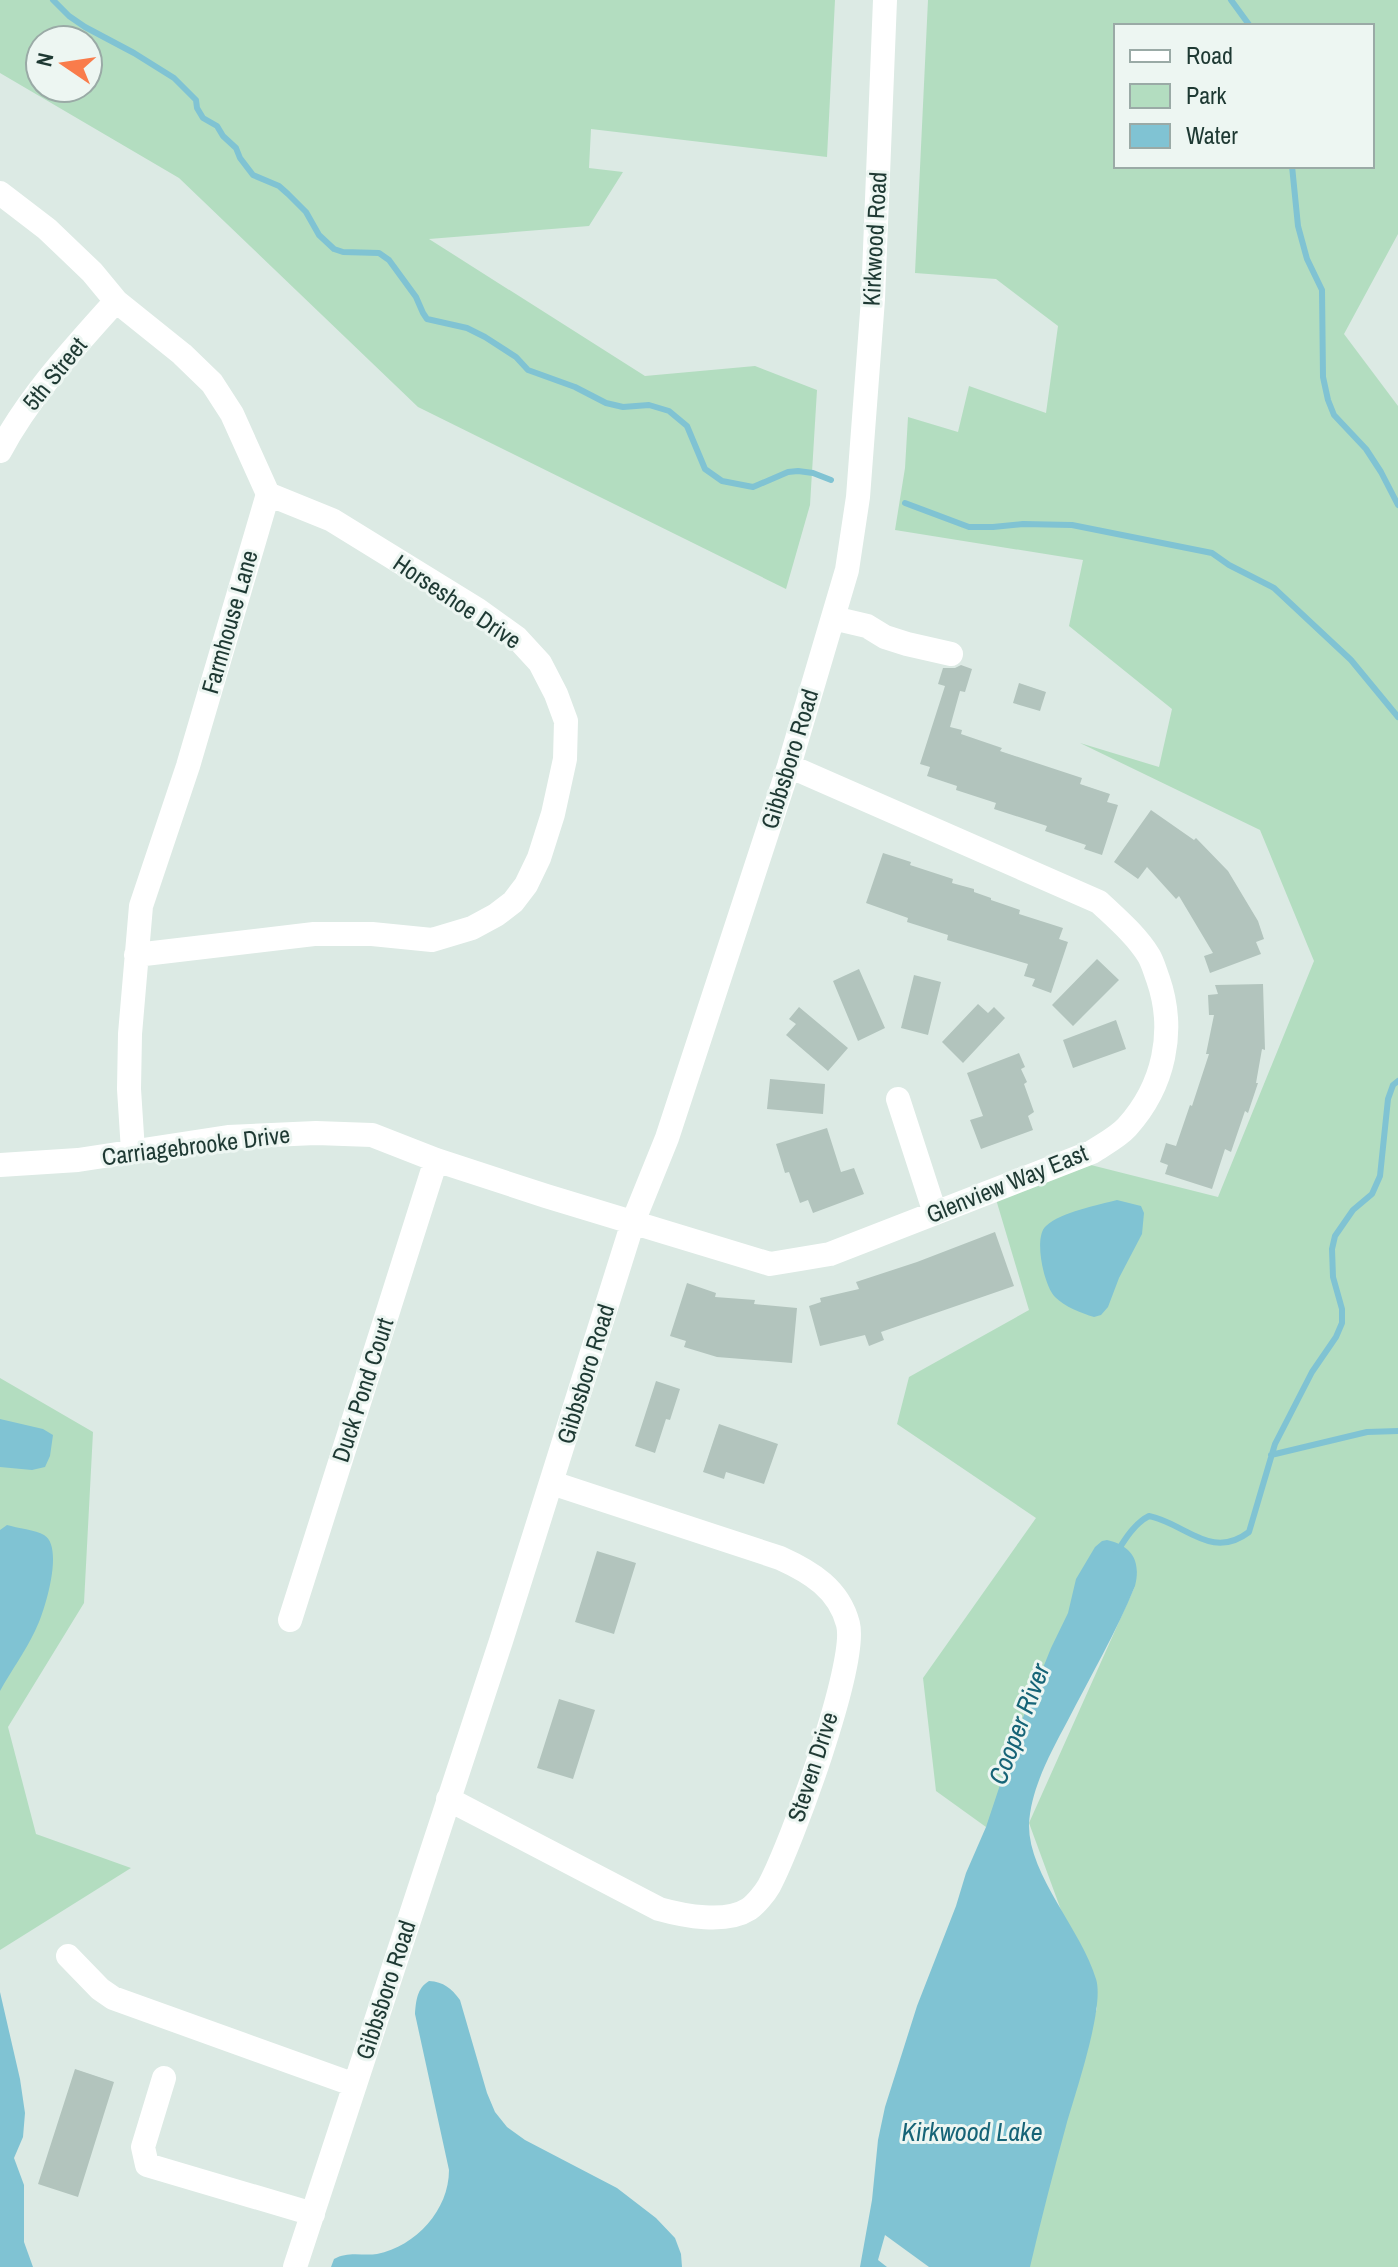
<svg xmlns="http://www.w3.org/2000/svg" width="1398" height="2267" font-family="'Archivo Narrow',sans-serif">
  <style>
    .green { fill: #b3ddc0; fill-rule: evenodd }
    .water { fill: #80c3d3 }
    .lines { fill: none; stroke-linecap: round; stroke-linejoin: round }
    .stream { stroke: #80c3d3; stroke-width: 6 }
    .building { fill: #b2c4bd }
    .minor { stroke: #fff; stroke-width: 24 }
    .labels { text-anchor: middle; stroke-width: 6; stroke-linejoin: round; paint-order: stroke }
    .street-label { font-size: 24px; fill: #1e3933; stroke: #edf6f2 }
    .water-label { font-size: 26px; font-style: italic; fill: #166477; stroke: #edf6f2 }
  </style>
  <rect width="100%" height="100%" fill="#dceae4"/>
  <path class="green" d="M0,0H835L827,157L591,129L589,168L623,172L589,226L429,239L645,376L755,366L817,390L810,505L786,589L418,407L179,178L0,73ZM88,40V88H40V40Z
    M928,0H1398V234L1344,334L1398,406V2267H1021L1097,2008L1029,1823L1135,1586L986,1827L936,1791L923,1678L1036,1518L897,1424L909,1377L1029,1310L995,1196L1079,1162L1218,1197L1314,961L1260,830L1080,743L1159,767L1172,709L1069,626L1083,560L895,530L905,468L908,417L958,432L969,386L1046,413L1058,326L996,279L915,273ZM1116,26H1372V166H1116Z
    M0,1378L93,1432L84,1603L8,1727L36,1834L131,1868L0,1950Z"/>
  <path class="water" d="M1117,1200L1141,1206L1144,1213L1142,1234L1119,1278L1108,1307L1101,1315L1094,1317C1081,1313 1065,1307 1055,1297C1044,1286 1033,1237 1046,1226C1061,1212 1098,1205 1117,1200Z
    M0,1419L43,1429L53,1435L50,1456L45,1467L32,1470L0,1467Z
    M7,1525C17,1528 36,1530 44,1535C65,1547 44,1614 35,1631C25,1652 11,1671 0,1691V1530Z
    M1107,1540C1133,1546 1141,1562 1135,1586C1116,1633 1090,1677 1067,1722C1051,1752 1031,1788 1029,1824C1028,1875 1082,1930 1096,1979C1105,2007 1075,2094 1066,2126C1053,2173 1041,2220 1030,2267H929L885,2235L878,2260L887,2267H860L872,2200L878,2140L885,2107L917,2006L956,1906L966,1873L986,1827L1020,1725L1051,1648L1068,1613L1076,1579L1095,1547L1102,1541Z
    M429,1981C444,1982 451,1988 460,2000L487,2093L495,2112L507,2127L525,2140L617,2188L656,2218L675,2238L681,2254L682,2267H331L334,2259C348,2251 362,2256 377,2254C416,2246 449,2210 449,2170L415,2014C416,2001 417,1988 429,1981Z
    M0,1992L20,2079L25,2113L23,2137L14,2158L24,2185V2242L33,2267H0Z"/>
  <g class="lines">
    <path class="stream" d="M53,0L69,16L85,27L134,53L174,78L196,100L197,108L203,118L217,126L223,136L236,148L240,158L253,175L279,186L288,194L306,212L319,235L334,249L343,252L379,253L389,260L416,297L423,313L427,319L467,328L485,337L516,357L528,370L575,387L606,403L623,407L649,405L669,411L687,426L705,469L722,481L753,487L788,472L798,471L813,473L831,480
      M1231,0L1250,26
      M1292,166L1298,226L1307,259L1322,290L1323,377L1328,400L1334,415L1366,449L1381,472L1398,505
      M905,503L969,527H993L1023,524L1072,525L1212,553L1229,565L1274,588L1351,660L1398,717
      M1271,1455L1367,1432L1398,1431
      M1117,1552C1125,1539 1135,1523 1149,1516C1185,1523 1211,1561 1249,1532L1275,1444L1312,1372L1336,1337L1342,1323V1309L1333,1277L1332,1249L1335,1236L1353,1210L1372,1194L1380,1176L1388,1099L1393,1085L1398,1081"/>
  </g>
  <path class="building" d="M961,665L972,669L965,692L960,691L950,727L962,730L961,734L1002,748L1000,751L1082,778L1080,784L1110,794L1107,802L1118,805L1102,855L1084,849L1086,845L1045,831L1047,826L994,809L996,803L956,790L957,786L927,776L930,767L920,764L945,686L938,684L943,668H955Z
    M1019,683L1046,692L1040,711L1013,703Z
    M1151,810L1194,840L1196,838L1228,871L1258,921L1264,939L1256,942L1261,954L1210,973L1204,956L1213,953L1179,896L1176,899L1147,867L1138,879L1114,862Z
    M883,853L911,862L910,865L953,879L952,883L974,889V892L991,898V900L1020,910L1019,914L1063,928L1059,939L1068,942L1051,993L1032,986L1035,979L1024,976L1028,964L947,940L948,935L907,922L908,918L866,903Z
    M1097,959L1119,980L1073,1026L1052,1005Z
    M859,969L885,1028L858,1041L833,981Z
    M914,975L941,982L928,1035L901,1028Z
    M1263,984L1265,1050L1262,1049L1256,1083H1258L1248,1113L1245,1111L1231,1152L1225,1149L1212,1189L1165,1174L1168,1165L1160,1162L1166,1143L1176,1146L1190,1105L1192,1106L1209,1054H1206L1214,1015H1209L1208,995L1218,994L1215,985Z
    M978,1004L988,1013L994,1007L1005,1018L963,1063L942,1042Z
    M799,1007L848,1048L828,1071L786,1035L796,1024L789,1019Z
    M1116,1020L1126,1049L1073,1068L1063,1040Z
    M1019,1053L1025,1067L1021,1069L1027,1082L1024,1084L1034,1112L1028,1116L1033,1130L981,1149L970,1120L983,1116L967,1073Z
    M770,1079L825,1084L823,1114L767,1109Z
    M827,1128L841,1172L854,1168L864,1194L813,1213L808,1200L800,1203L789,1172L785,1173L776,1144Z
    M995,1232L1014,1286L881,1332L884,1340L869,1346L865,1335L820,1346L809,1306L821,1302L820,1298L859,1289L856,1282L917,1262Z
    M687,1283L716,1293L715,1297L755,1300L754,1304L797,1308L792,1363L717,1357L684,1347L686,1341L670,1336Z
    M656,1381L680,1389L670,1420L666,1419L655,1453L635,1446Z
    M719,1424L778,1444L764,1484L726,1472L724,1479L703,1472Z
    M597,1551L636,1563L614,1634L575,1622Z
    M559,1699L595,1710L573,1779L537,1768Z
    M75,2069L114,2082L78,2197L38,2184Z"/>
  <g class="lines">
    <path class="minor" d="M0,193L47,229L92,272L116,301L182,354L212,383L232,414L268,494L188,766L141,906L130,1034L129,1089L133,1151
      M0,451C30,395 73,349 116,301
      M833,618L867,626L885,637L907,644L951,654
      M136,955L314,934H372L432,940L472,928L496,915L513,902L526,885L539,858L553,814L565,759L566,721L556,694L540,663L517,638L478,610L332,520L268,494
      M898,1099L935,1213
      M0,1165L78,1160L228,1137L316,1133L372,1135L436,1160L546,1196L770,1264L830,1254L1092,1152C1104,1144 1118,1137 1127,1127C1164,1086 1176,1031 1158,979C1155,971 1153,963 1149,956C1136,935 1117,919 1099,902L789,766
      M290,1620L436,1160
      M448,1799L659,1909C684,1916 726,1924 749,1909C756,1904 765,1893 769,1886C791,1845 858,1664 848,1624C839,1589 811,1572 780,1558L552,1483
      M68,1956L100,1989L113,1998L355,2085
      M164,2078L143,2147L147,2165L313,2214
      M295,2267L501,1641L633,1222L667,1138L789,766L847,570L858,497L873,299L885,0"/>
  </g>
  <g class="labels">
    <g class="street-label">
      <text transform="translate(875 239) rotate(-87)" y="8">Kirkwood Road</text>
      <text transform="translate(55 374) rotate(-51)" y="8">5th Street</text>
      <text transform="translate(457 602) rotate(34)" y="8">Horseshoe Drive</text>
      <text transform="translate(230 622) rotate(-74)" y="8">Farmhouse Lane</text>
      <text transform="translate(790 759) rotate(-73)" y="8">Gibbsboro Road</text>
      <text transform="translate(196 1146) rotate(-7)" y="8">Carriagebrooke Drive</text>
      <text transform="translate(1007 1184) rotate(-22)" y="8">Glenview Way East</text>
      <text transform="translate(586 1374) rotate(-73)" y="8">Gibbsboro Road</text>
      <text transform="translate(363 1390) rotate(-72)" y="8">Duck Pond Court</text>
      <text transform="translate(813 1767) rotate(-72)" y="8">Steven Drive</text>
      <text transform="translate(386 1990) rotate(-72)" y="8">Gibbsboro Road</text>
    </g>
    <g class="water-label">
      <text transform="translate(1019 1724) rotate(-69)" y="9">Cooper River</text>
      <text x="972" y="2141">Kirkwood Lake</text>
    </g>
  </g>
  <rect x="1114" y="24" width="260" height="144" fill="#edf6f2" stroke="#9aaaa6" stroke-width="2"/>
  <rect x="1130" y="50" width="40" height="12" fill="#ffffff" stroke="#9aaaa6" stroke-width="2"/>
  <text x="1186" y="64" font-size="24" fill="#1e3933">Road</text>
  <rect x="1130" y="84" width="40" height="24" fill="#b3ddc0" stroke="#9aaaa6" stroke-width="2"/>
  <text x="1186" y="104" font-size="24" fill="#1e3933">Park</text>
  <rect x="1130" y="124" width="40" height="24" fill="#80c3d3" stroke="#9aaaa6" stroke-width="2"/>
  <text x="1186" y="144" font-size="24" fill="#1e3933">Water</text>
  <g transform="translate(64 64) rotate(283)"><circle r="38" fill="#edf6f2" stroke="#9aaaa6" stroke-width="2"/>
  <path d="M0-6L14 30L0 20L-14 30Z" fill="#f97c4b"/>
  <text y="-12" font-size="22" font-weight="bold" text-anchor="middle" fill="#1e3933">N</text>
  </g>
</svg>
